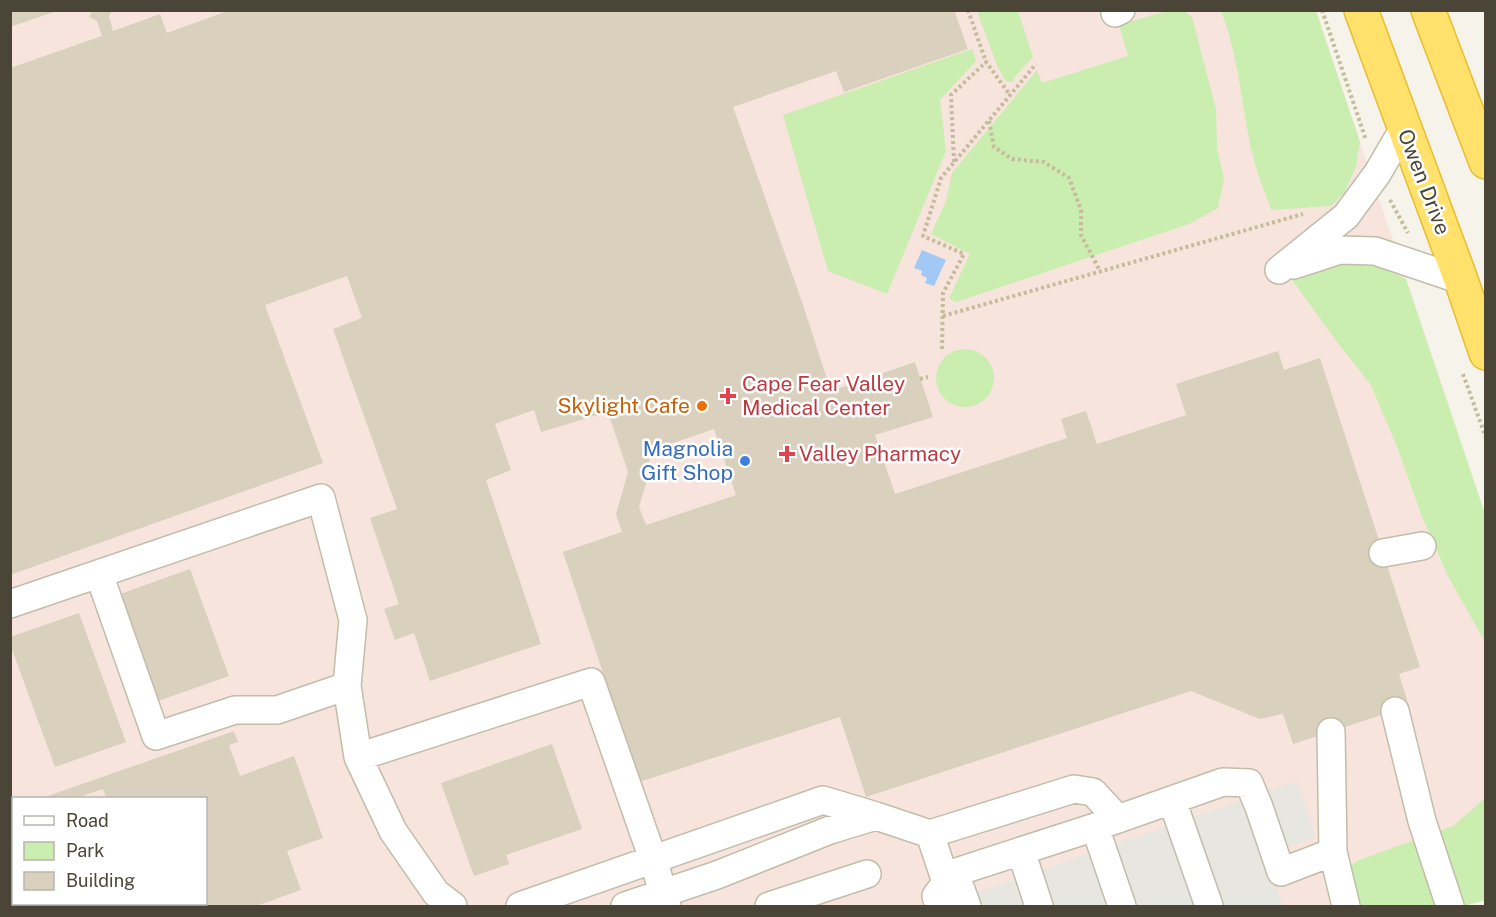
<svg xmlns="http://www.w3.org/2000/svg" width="1496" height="917" font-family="'Public Sans',sans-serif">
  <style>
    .medical { fill: #f7e4dd; fill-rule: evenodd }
    .green { fill: #caedb0 }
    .parking { fill: #e7e6e1 }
    .water { fill: #a2c9f6 }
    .building { fill: #d9d1be; fill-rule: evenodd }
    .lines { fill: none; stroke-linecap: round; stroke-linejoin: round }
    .minor-casing { stroke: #c2bdab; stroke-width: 30 }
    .highway-casing { stroke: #e9bd30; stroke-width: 36 }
    .path { stroke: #c5bc9b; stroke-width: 4; stroke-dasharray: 3 3; stroke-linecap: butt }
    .minor { stroke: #fff; stroke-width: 27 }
    .highway { stroke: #ffe16c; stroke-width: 33 }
    .health-dot { fill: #e0444e; stroke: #fff; stroke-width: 2 }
    .food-dot { fill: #e8710a; stroke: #fff; stroke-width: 2 }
    .shop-dot { fill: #3f7fe0; stroke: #fff; stroke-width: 2 }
    .labels { text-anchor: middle; stroke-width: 5; stroke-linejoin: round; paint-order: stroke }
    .street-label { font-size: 21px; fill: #4b4537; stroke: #fff }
    .health-label { font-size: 21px; fill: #be3a42; stroke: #fff; text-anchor: start }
    .food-label { font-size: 21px; fill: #c56008; stroke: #fff; text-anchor: end }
    .shop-label { font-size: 21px; fill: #366cbe; stroke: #fff; text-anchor: end }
  </style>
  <rect width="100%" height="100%" fill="#f6f4ea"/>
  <path class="medical" d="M10,11H1316L1485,514V900L1465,906H11ZM14,798H206V904H14Z"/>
  <path class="green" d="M977,11H1018L1033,57L1014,78L1013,82L1005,81L996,63Z
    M1167,11H1184L1192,17L1216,109L1217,148L1224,178L1218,208L1189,224L956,302L949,298L970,254L931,234L946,201L952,173L1037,70L1042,83L1128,56L1119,25Z
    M1221,11H1316L1360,142L1356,167L1344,193L1331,206L1271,210C1265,191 1256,172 1252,152C1241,105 1239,56 1221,11Z
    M972,49L976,61L940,100L946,151L887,294L828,271L783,115Z
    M1345,262L1374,264L1406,279L1485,514V642L1448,576L1421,514L1398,449L1371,385L1337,342L1290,277Z
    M936 378a29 29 0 1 1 58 0a29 29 0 1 1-58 0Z
    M1485,798V900L1465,906H1355L1345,869L1359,860L1453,826Z"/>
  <path class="parking" d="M1297,781L1316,837L1265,855L1283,906H974L973,894Z"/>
  <path class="water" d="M922,250L946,260L934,286L925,283L927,278L921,275L922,271L914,268Z"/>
  <path class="building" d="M10,10H57V11L10,27Z
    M93,10H112L109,16L113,31L160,14L167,33L230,10H954L968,49L844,92L836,71L733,107L802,302L831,391L915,362L933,417L875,435L895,494L1067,438L1061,419L1086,411L1097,444L1186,415L1176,384L1278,351L1284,370L1320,358L1420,667L1399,674L1409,706L1293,744L1283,714L1260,719L1191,691L866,797L840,717L639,782L563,552L622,532L616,514L628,472L608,412L541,432L534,410L495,424L511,470L486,480L541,644L430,681L414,633L395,640L384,609L399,604L370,518L397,509L333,329L362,318L347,276L265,305L323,463L10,575V68L102,36L97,21L89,17ZM714,429L736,495L646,525L639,507L651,467L647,452Z
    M190,569L229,676L158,701L120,594Z
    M79,613L126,742L55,767L10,644V637Z
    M234,731L238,742L229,745L240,776L294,756L323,838L287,851L301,890L256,906H145L144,904H206V798H106L103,789L77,798H42Z
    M552,744L582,829L506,855L509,864L474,876L441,783Z"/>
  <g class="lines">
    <g class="minor-casing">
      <path id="minor" d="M1115,13L1121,10
        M1294,265L1340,250L1375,251L1461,280
        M1279,270L1346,216L1377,174L1404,128
        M1383,553L1422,546
        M99,574L156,736L235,710H277L347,686
        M10,604L321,498L353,620L347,686L358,757L393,831L436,893L453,906
        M1395,711L1422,821L1450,906
        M1331,732L1333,852L1346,906
        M358,757L591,682L653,859L667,906
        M1172,800L1209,906
        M1095,827L1122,906
        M930,834L944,876L1095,827L1223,782L1249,783L1259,807L1281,872L1333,852
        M10,849L14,848
        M1021,851L1039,906
        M946,883L960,887L967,906
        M121,904L122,906
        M520,906L823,800L876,816L930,834L1074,789L1093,792L1118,819
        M625,906L717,875L830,830L876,816
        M769,906L867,874
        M939,906L936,896L946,883"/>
    </g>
    <g class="highway-casing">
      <path id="highway" d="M1361,10L1461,280L1486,353
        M1428,10L1486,162"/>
    </g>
    <path class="path" d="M968,10L986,62
      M1322,10L1366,140
      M989,121L994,147L1012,159L1044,162L1069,178L1081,210V235L1100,271
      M954,162L951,95L986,62L1010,95
      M1390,200L1408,233
      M943,316L1303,214
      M942,349L943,293L964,254L923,236L941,178L1036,64
      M1463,374L1486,438
      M920,379L928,377"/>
    <use href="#minor" class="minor"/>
    <use href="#highway" class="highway"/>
  </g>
  <g class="health-dot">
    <path d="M725 387h6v6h6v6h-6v6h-6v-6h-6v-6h6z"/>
    <path d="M784 445h6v6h6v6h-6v6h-6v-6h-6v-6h6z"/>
  </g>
  <circle class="food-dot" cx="702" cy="406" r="6"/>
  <circle class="shop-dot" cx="745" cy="461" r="6"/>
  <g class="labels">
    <g class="street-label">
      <text transform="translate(1424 182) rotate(69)" y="7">Owen Drive</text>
    </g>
    <g class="health-label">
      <text x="742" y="391">Cape Fear Valley<tspan x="742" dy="24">Medical Center</tspan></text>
      <text x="799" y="461">Valley Pharmacy</text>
    </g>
    <g class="food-label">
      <text x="690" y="413">Skylight Cafe</text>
    </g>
    <g class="shop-label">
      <text x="733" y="456">Magnolia<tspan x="733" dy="24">Gift Shop</tspan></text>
    </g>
  </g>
  <rect width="1496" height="917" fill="none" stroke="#4b4537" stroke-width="24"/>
  <rect x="12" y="797" width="195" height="108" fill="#ffffff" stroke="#b7b5af" stroke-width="1.5"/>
  <rect x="24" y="816" width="30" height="9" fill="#ffffff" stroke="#b7b5af" stroke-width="1.5"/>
  <text x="66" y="827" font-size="18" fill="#4b4537">Road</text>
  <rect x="24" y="842" width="30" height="18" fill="#caedb0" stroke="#b7b5af" stroke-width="1.5"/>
  <text x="66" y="857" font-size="18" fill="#4b4537">Park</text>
  <rect x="24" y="872" width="30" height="18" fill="#d9d1be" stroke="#b7b5af" stroke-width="1.5"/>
  <text x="66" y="887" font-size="18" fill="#4b4537">Building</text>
</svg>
